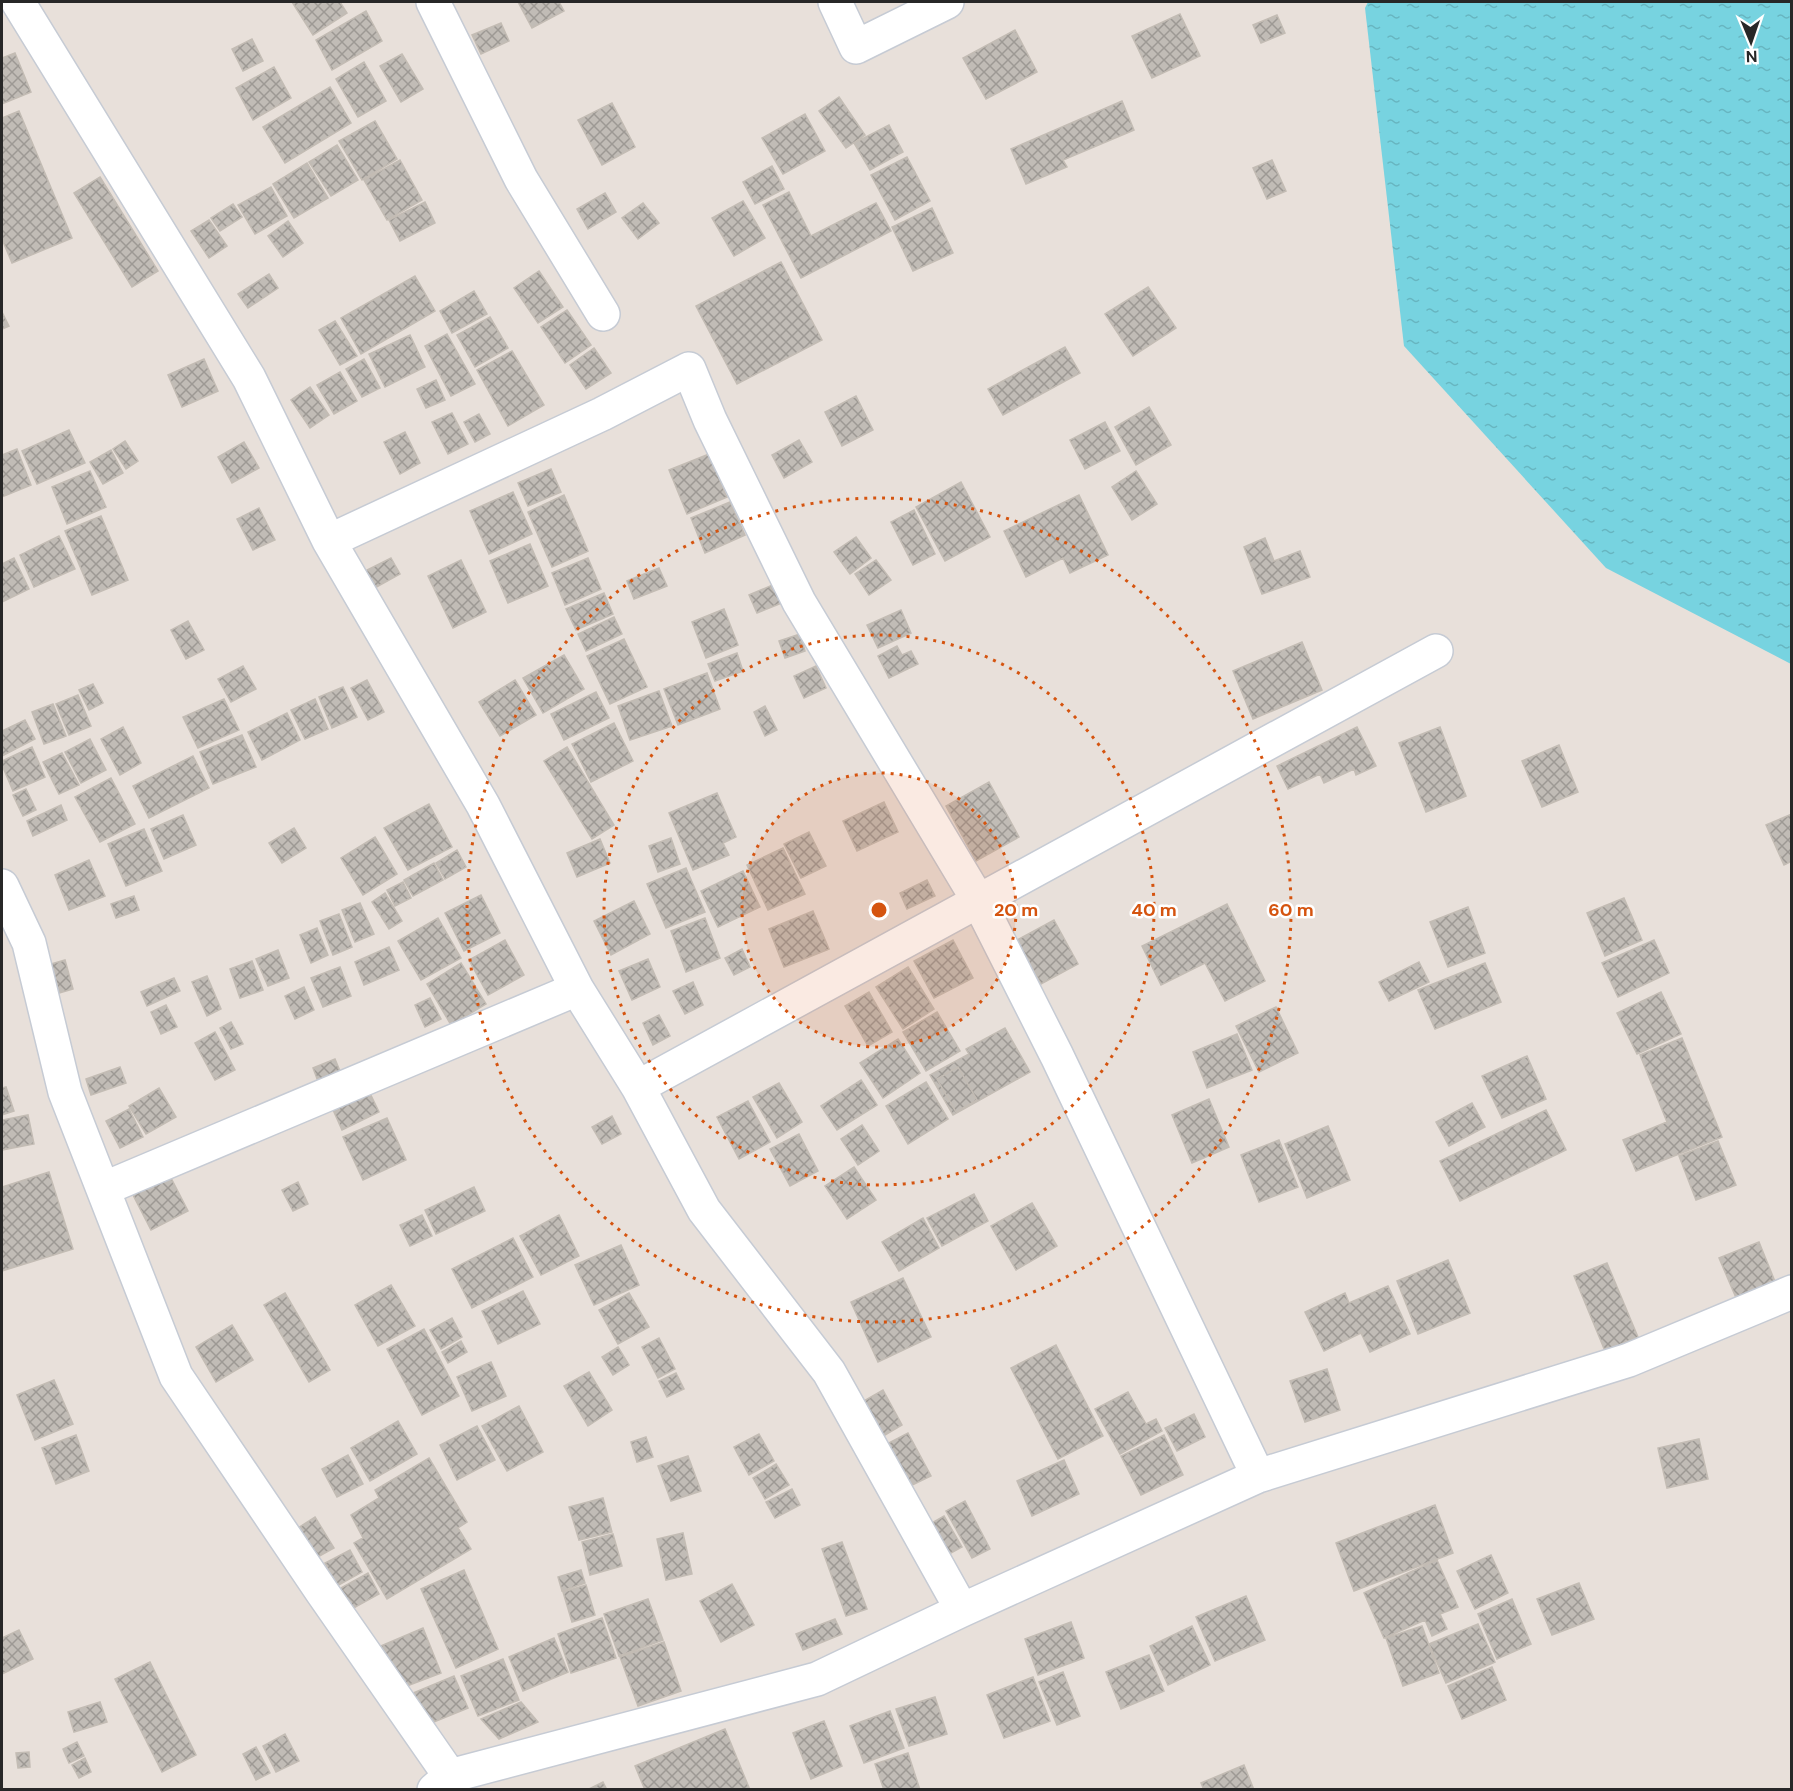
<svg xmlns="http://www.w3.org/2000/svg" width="1793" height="1791" font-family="'DM Sans',sans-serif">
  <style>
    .water { fill: url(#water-ripples) }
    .building { fill: url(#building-cross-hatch); stroke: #c3bcb4; stroke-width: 1.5 }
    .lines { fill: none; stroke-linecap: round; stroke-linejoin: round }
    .street-casing { stroke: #c6cbd4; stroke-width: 36 }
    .street { stroke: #fff; stroke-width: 33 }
    .ring { fill: none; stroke: #d5540f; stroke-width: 3; stroke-dasharray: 3 6 }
    .centre { fill: #d5540f; stroke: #fff; stroke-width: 3 }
    .ring-label { font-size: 18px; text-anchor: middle; font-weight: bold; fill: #d5540f; stroke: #fff; stroke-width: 5; stroke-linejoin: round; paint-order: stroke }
  </style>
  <defs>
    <pattern id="water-ripples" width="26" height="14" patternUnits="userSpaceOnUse" patternTransform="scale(1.5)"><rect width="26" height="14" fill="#77d3e0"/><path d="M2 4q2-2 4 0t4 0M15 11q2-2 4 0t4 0" fill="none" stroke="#67b5c0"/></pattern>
    <pattern id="building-cross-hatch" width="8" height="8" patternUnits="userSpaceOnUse" patternTransform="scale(1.5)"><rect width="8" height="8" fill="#c1bcb6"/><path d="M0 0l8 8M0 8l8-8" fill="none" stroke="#9d9994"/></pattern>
  </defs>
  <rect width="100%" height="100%" fill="#e8e0da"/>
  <path class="water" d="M1368,2H1791V664L1606,568L1404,346L1365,8Z"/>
  <path class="building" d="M292,2H340L347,13L313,35Z
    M518,2H559L564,11L532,28Z
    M366,11L382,41L332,70L316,40Z
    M1180,14L1200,56L1152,78L1132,36Z
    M1277,15L1285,33L1261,43L1253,25Z
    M501,23L509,41L481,54L472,35Z
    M1015,30L1037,72L986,99L963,58Z
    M252,39L263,61L243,71L232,49Z
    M15,53L31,92L2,104V58Z
    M402,54L423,89L401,102L380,66Z
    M364,62L386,101L358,117L336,79Z
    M274,67L291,98L253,120L236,88Z
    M330,87L351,123L285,163L263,127Z
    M839,97L865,135L846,148L819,111Z
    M1122,101L1134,130L1063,160L1067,167L1026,184L1011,149Z
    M612,103L635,147L602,165L578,120Z
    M19,111L72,238L12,263L2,239V118Z
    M805,114L825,151L783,174L762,138Z
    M375,121L397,159L362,180L339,141Z
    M889,125L903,152L870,170L854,143Z
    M337,145L358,180L331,196L309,162Z
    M907,157L930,201L895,220L871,175Z
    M400,160L422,200L387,220L364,180Z
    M1272,160L1286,191L1267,199L1253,168Z
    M307,163L328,198L294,218L273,184Z
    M772,166L784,189L755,204L743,182Z
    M100,177L158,271L132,287L74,193Z
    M271,187L287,216L255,234L238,205Z
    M789,192L811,236L876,203L891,231L801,278L763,205Z
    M605,193L616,212L588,229L577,209Z
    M743,201L765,238L734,256L712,218Z
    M425,202L435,223L400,241L389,220Z
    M643,203L659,223L638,239L622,218Z
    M233,204L242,217L220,231L211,218Z
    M932,208L953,253L913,271L892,227Z
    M209,220L227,246L209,258L191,231Z
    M288,221L303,243L283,257L268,236Z
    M781,262L822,340L737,384L696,306Z
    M539,271L563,307L538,323L514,288Z
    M269,274L278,288L248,308L238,294Z
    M415,276L435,311L361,354L341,318Z
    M1148,287L1176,328L1133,356L1105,314Z
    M474,291L487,314L452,333L440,311Z
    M567,310L591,345L565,363L541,327Z
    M2,312L9,326L2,329Z
    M490,317L508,348L475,367L457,335Z
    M335,321L357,356L340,365L319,330Z
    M447,334L475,384L451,396L425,346Z
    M410,335L425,367L385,387L369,354Z
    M1065,347L1080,373L1003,415L988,389Z
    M594,348L611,373L586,389L570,365Z
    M512,351L544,405L508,426L477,370Z
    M204,359L218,391L182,407L168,375Z
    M364,359L380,388L362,397L346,369Z
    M340,372L357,401L334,414L317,385Z
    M436,380L445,400L426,408L417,389Z
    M310,387L329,415L310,428L291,400Z
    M856,396L873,430L842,446L825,412Z
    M1149,407L1171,445L1136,465L1115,427Z
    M452,413L468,444L448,454L432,422Z
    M479,414L490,434L475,442L464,422Z
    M1105,422L1120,451L1085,469L1070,440Z
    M69,430L85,463L37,484L22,451Z
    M405,432L420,463L400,474L384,442Z
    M799,440L812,462L784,478L772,455Z
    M125,441L138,461L126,469L113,449Z
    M244,442L259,468L232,483L218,457Z
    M17,449L31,485L2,497V455Z
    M111,450L123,473L103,484L90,462Z
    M709,454L727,497L687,514L669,470Z
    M551,469L561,492L528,506L518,483Z
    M90,471L106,507L67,524L52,487Z
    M1136,471L1157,504L1132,520L1112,487Z
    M961,482L990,537L945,561L916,507Z
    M513,492L532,534L489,554L470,511Z
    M564,495L588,551L552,567L528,512Z
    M1079,495L1108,555L1070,573L1063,558L1026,577L1004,531Z
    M730,502L745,535L705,553L691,518Z
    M259,508L275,540L253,550L237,519Z
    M914,510L935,554L913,565L891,522Z
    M101,516L128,580L92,595L65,531Z
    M59,536L75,569L34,587L20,555Z
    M856,537L871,558L850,574L834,552Z
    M1265,538L1274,561L1300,551L1310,577L1262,594L1244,547Z
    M530,544L548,586L508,603L490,561Z
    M14,558L29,589L2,602V564Z
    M391,558L400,574L373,589L363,572Z
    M588,558L601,589L565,605L552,573Z
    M461,560L486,612L453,628L428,576Z
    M876,560L891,580L869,595L855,574Z
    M659,568L667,586L634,599L627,581Z
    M775,584L784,602L757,613L749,595Z
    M604,593L613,614L576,630L566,609Z
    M724,609L738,645L706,658L692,622Z
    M901,610L911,633L878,648L867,625Z
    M614,617L622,634L586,651L578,634Z
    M188,621L204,650L186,659L171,630Z
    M800,634L805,651L785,658L779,641Z
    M624,639L647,687L610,704L587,656Z
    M1302,642L1322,690L1253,719L1233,671Z
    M897,646L902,655L911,651L918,664L889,678L878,656Z
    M737,653L743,671L715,681L708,664Z
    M564,655L584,689L543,713L523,678Z
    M243,666L256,689L231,702L218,679Z
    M816,666L826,688L804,698L794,676Z
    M707,673L720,709L678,725L664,689Z
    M367,680L384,712L368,720L351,688Z
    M515,680L536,715L500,736L479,702Z
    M93,684L103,703L89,710L79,690Z
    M343,687L357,717L332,728L319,697Z
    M659,691L672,726L630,740L618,706Z
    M596,692L609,718L564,740L551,714Z
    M78,695L91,726L69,735L56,704Z
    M224,699L239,730L198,748L183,717Z
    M315,699L328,729L305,739L291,710Z
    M53,704L66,736L44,744L32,712Z
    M765,706L777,730L765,736L754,712Z
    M287,713L300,740L262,760L248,732Z
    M25,720L35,739L2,756V731Z
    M614,723L633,761L591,782L572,744Z
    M123,727L141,763L120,775L101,739Z
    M1357,727L1376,766L1356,775L1354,769L1324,783L1320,774L1288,789L1277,766Z
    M1440,727L1466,796L1426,812L1399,743Z
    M242,735L256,767L213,784L200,752Z
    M90,739L106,770L81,783L65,752Z
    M1559,745L1578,792L1542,807L1522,761Z
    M32,747L45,777L13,791L2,765V761Z
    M567,747L614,825L592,839L544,761Z
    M62,753L79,785L59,794L43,762Z
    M193,756L209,788L149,818L133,786Z
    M111,778L135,824L100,842L75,797Z
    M989,782L1019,837L976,861L946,806Z
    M26,789L36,810L23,816L13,795Z
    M717,793L736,837L723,843L729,855L693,870L669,813Z
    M884,802L898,832L857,851L843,821Z
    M429,804L452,847L408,870L384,828Z
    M61,805L67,820L33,836L27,821Z
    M1792,814V861L1784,865L1766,825Z
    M183,815L196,845L164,859L151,829Z
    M294,828L306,848L282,863L269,843Z
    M144,829L162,871L126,886L108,844Z
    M809,832L826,866L801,878L784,844Z
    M375,837L397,874L363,895L341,858Z
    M671,838L680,864L658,872L649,846Z
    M600,839L610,863L577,877L567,853Z
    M783,848L805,894L768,910L747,865Z
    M457,850L466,867L445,879L436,863Z
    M89,860L105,896L69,910L55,875Z
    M434,863L443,880L413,896L404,880Z
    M686,868L705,912L666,928L647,884Z
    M743,871L760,907L718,927L701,891Z
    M927,880L935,896L907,909L900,893Z
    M403,882L411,898L395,906L387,890Z
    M385,893L402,921L389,929L372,902Z
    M481,895L500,933L464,951L445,913Z
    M134,896L139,910L116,918L111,904Z
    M1624,898L1642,940L1605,956L1587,913Z
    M634,901L650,934L611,955L594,921Z
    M360,903L374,934L355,942L342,910Z
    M1227,904L1265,981L1225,1001L1205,963L1161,985L1142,946Z
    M1468,907L1485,953L1448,967L1430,922Z
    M813,911L829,949L784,967L769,929Z
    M339,914L352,947L333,955L320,921Z
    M438,918L461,958L421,980L398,941Z
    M705,918L720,958L686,972L671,931Z
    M1054,920L1078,964L1041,984L1017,940Z
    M317,928L328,955L311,963L300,935Z
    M505,940L524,975L488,995L469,960Z
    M953,940L973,978L934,998L914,961Z
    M1654,940L1669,973L1618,997L1602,963Z
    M389,947L399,970L364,985L355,962Z
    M742,949L750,967L734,975L725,958Z
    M278,950L289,978L268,986L256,959Z
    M648,959L660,987L632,1000L619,971Z
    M65,960L73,989L59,993L51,964Z
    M252,961L263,990L240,998L230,969Z
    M1419,962L1429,982L1389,1001L1379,982Z
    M461,963L486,1004L451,1025L427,984Z
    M1485,963L1501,1002L1435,1029L1418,990Z
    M340,967L351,996L323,1007L311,978Z
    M908,967L934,1009L903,1029L876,987Z
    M207,976L221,1009L207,1016L192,982Z
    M174,978L180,991L147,1006L141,992Z
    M693,982L703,1005L685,1014L673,991Z
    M304,987L314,1010L295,1019L285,996Z
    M869,992L892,1032L868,1046L845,1006Z
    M1661,992L1681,1034L1637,1054L1617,1013Z
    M430,998L441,1019L425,1027L415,1005Z
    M166,1005L177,1027L161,1034L151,1012Z
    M1276,1007L1298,1053L1259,1072L1236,1026Z
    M937,1012L960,1051L926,1071L903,1032Z
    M659,1015L670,1036L653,1045L643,1023Z
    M231,1022L243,1044L231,1049L220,1028Z
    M1005,1028L1030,1072L953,1115L930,1075L969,1054L966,1049Z
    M215,1032L235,1070L215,1080L195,1043Z
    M1237,1034L1252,1070L1207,1088L1193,1052Z
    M1682,1038L1722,1137L1636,1171L1623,1140L1667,1122L1640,1055Z
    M898,1039L920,1073L883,1098L860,1063Z
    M1527,1056L1546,1099L1502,1118L1482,1076Z
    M335,1059L345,1083L322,1092L313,1068Z
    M120,1067L126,1083L91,1095L86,1079Z
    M958,1067L977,1100L956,1112L937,1079Z
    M861,1080L877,1105L837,1130L821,1106Z
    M926,1082L948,1119L908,1144L886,1106Z
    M779,1083L802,1122L777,1138L753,1097Z
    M366,1085L379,1112L342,1130L330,1103Z
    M6,1087L14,1111L2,1115V1088Z
    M159,1088L176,1117L146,1134L129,1106Z
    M1209,1099L1229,1147L1192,1163L1172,1115Z
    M748,1101L770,1142L739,1159L717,1117Z
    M1472,1103L1485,1127L1449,1146L1436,1122Z
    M129,1109L143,1137L120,1148L106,1121Z
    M1546,1110L1566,1150L1460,1201L1440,1161Z
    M28,1115L34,1144L2,1150V1120Z
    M612,1116L621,1134L602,1144L592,1127Z
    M387,1118L406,1160L363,1180L343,1137Z
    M862,1125L879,1151L858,1165L841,1139Z
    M1328,1126L1350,1180L1307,1198L1285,1144Z
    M799,1134L818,1171L790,1186L770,1149Z
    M1279,1140L1298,1187L1259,1202L1241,1155Z
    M1718,1141L1736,1185L1696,1200L1679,1156Z
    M854,1167L876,1200L847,1219L825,1186Z
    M49,1172L73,1249L2,1271V1187Z
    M169,1174L188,1211L151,1230L132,1193Z
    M298,1182L308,1204L293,1211L282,1190Z
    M474,1187L485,1211L436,1234L425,1210Z
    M974,1194L988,1221L942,1246L927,1218Z
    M1032,1203L1057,1246L1016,1270L991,1226Z
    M422,1215L432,1236L410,1246L400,1225Z
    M559,1215L579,1256L541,1275L520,1236Z
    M923,1218L939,1248L899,1271L882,1242Z
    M513,1238L533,1277L472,1308L452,1269Z
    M1759,1242L1776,1284L1737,1300L1719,1258Z
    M621,1245L639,1285L594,1305L575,1265Z
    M1448,1260L1470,1313L1418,1334L1397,1281Z
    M1607,1263L1638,1337L1605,1351L1574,1276Z
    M903,1278L931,1337L878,1362L851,1302Z
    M391,1285L415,1326L378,1346L355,1305Z
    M1388,1286L1410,1334L1370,1352L1361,1333L1324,1351L1305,1312L1345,1293L1349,1303Z
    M523,1291L540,1324L498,1344L482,1311Z
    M285,1293L330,1370L309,1382L264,1305Z
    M629,1293L649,1327L618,1344L599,1310Z
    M452,1318L462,1337L441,1349L430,1330Z
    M232,1325L253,1360L216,1382L196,1347Z
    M424,1329L459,1396L422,1415L387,1349Z
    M659,1338L675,1369L658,1378L642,1347Z
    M461,1341L467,1352L448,1363L442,1352Z
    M1056,1345L1103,1436L1058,1459L1011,1368Z
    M618,1347L629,1365L613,1375L602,1357Z
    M491,1362L506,1396L472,1411L457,1377Z
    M1327,1369L1340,1410L1305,1422L1290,1381Z
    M589,1372L612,1410L588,1426L564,1386Z
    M676,1373L684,1389L667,1397L659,1381Z
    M54,1380L73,1424L35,1440L17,1395Z
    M883,1390L902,1425L875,1441L855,1406Z
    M1128,1392L1146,1424L1156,1419L1162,1431L1120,1454L1095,1409Z
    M519,1406L543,1452L507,1471L482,1426Z
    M1194,1414L1205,1437L1177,1451L1165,1428Z
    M398,1421L417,1454L370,1481L351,1448Z
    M477,1426L495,1460L457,1480L440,1445Z
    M908,1433L931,1476L904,1489L881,1447Z
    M759,1434L774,1461L749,1475L734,1447Z
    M76,1435L89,1471L56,1484L42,1448Z
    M1164,1435L1183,1475L1141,1495L1121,1456Z
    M646,1437L653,1457L637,1462L631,1442Z
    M1699,1439L1708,1479L1667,1488L1658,1448Z
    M348,1455L363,1484L337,1497L322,1469Z
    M688,1456L701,1491L671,1501L658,1466Z
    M429,1458L467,1522L458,1528L471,1549L387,1599L354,1543L363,1538L351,1515L379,1498L375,1490Z
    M1064,1460L1079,1494L1032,1516L1017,1481Z
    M776,1464L789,1485L765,1499L753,1478Z
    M792,1489L800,1505L775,1518L766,1502Z
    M603,1498L612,1532L579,1540L569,1507Z
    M965,1501L990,1549L972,1558L946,1511Z
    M1435,1505L1453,1553L1354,1591L1336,1543Z
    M944,1516L962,1547L940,1559L923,1528Z
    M315,1517L334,1548L316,1558L298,1528Z
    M683,1533L692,1574L666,1580L657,1539Z
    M613,1534L622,1566L590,1575L582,1542Z
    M842,1542L867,1609L846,1616L822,1549Z
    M350,1550L362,1572L337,1586L325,1563Z
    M1491,1555L1508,1593L1475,1609L1457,1571Z
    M1437,1560L1458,1607L1440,1614L1447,1629L1432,1636L1425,1620L1384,1638L1364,1593Z
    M464,1570L498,1649L456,1668L421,1589Z
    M581,1570L585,1583L562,1591L558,1577Z
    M368,1573L379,1594L350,1610L339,1589Z
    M1579,1583L1594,1619L1552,1635L1537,1599Z
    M732,1584L754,1625L721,1642L700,1601Z
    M586,1585L595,1615L572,1622L563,1592Z
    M1246,1596L1265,1640L1215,1661L1196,1617Z
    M648,1599L663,1640L619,1656L604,1614Z
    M1512,1599L1531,1644L1497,1659L1478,1614Z
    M602,1618L616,1658L571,1673L558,1634Z
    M835,1619L842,1634L803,1650L796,1634Z
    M1071,1622L1084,1658L1038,1675L1025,1639Z
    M1478,1624L1495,1662L1446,1683L1429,1644Z
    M1192,1626L1210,1665L1168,1685L1150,1646Z
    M1422,1626L1439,1673L1403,1686L1386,1638Z
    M423,1628L441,1673L399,1689L381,1646Z
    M19,1630L33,1659L2,1674V1638Z
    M554,1638L568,1672L523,1691L509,1657Z
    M664,1642L681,1691L638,1706L620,1657Z
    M1149,1655L1164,1691L1121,1709L1106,1672Z
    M503,1659L519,1700L478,1716L461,1676Z
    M150,1662L196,1755L162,1772L115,1679Z
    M1492,1667L1506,1700L1462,1719L1448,1686Z
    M1063,1672L1080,1716L1057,1725L1039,1682Z
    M454,1676L468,1708L424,1726L411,1694Z
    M1033,1677L1050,1721L1004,1738L987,1695Z
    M935,1697L947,1734L909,1746L896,1709Z
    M100,1702L107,1722L74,1732L68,1712Z
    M521,1702L538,1722L499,1739L481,1719Z
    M890,1711L904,1748L864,1763L850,1726Z
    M824,1721L842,1766L811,1779L793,1733Z
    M725,1729L750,1790H645L635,1766Z
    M285,1734L299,1761L276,1772L263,1746Z
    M77,1742L84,1756L69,1763L63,1749Z
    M256,1747L270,1773L256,1780L243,1754Z
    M29,1752L30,1767L18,1768L16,1753Z
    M908,1753L920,1790H884L875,1764Z
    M85,1758L91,1772L79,1778L72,1765Z
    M1244,1765L1254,1790H1204L1201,1783Z
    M603,1782L607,1790H587Z"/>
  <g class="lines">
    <g class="street-casing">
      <path id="street" d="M18,2L249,378L329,541L483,805L577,989L638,1087L704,1210L829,1372L962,1610
        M433,2L521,179L603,314
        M835,2L856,47L947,2
        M329,541L602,414L689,369L710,420L799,602L978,900L1057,1056L1258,1476
        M2,886L29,943L65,1092L176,1376L322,1592L450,1776
        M638,1087L1436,651
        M103,1189L577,989
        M434,1790L450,1776L817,1679L962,1610L1258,1476L1629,1360L1792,1292"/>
    </g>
    <use href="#street" class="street"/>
  </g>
  <circle cx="879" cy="910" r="137" fill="#d5540f" fill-opacity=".12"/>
  <g class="ring">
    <circle cx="879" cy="910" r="137"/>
    <circle cx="879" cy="910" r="275"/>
    <circle cx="879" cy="910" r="412"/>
  </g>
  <circle cx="879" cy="910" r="9" class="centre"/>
  <g class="ring-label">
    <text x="1016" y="916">20 m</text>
    <text x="1154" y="916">40 m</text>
    <text x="1291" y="916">60 m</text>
  </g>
  <rect width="1793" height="1791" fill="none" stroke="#272727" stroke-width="6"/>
  <g transform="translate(1751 42) rotate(178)" stroke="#ffffff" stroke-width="4.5" paint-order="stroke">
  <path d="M0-4.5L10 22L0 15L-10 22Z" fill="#272727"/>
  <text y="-9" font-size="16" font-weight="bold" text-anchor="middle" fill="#272727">N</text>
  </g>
</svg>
